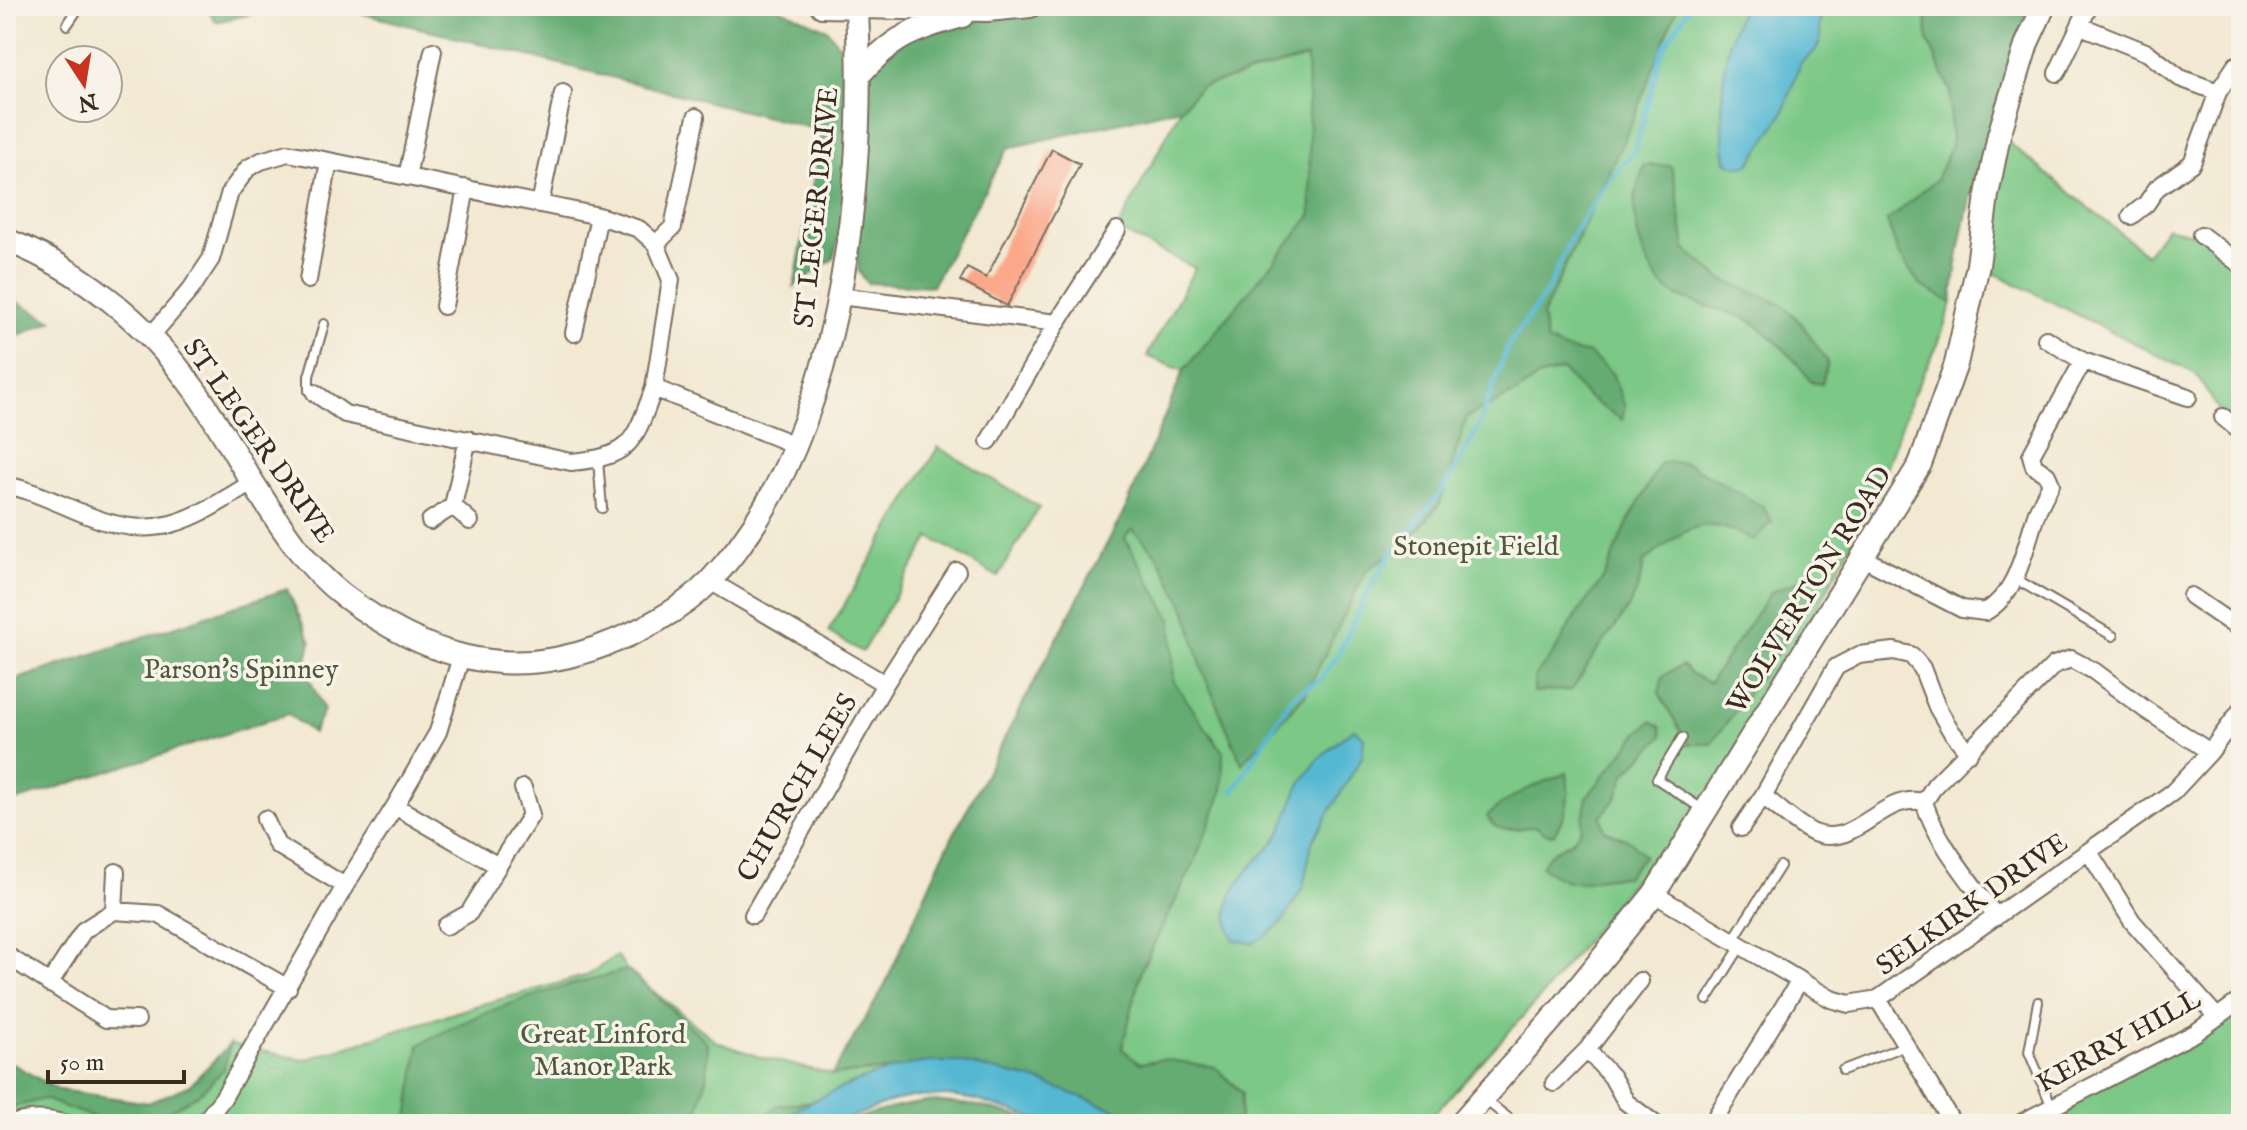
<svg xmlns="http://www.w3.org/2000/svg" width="2247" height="1130" font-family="'IM FELL English',serif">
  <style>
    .green { fill: #7cc886; stroke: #5c7952; stroke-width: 2 }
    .forest { fill: #65ac73; stroke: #506b48; stroke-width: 2 }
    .water { fill: #55b8d3; stroke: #487178; stroke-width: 2 }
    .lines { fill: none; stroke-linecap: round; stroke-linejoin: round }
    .stream { stroke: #55b8d3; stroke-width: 5 }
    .building { fill: #fba789 }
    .lane-casing { stroke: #7b6d5d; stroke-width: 12 }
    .street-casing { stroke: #7b6d5d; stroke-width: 20 }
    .secondary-casing { stroke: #7b6d5d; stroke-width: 26 }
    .lane { stroke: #fff; stroke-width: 8 }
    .street { stroke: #fff; stroke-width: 16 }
    .secondary { stroke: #fff; stroke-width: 22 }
    .labels { text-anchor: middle; stroke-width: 7; stroke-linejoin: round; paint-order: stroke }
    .street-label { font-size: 28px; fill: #3b2a1e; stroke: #f7f3e8 }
    .park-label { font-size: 28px; fill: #4e593d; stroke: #f7f3e8 }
  </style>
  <rect width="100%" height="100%" fill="#f7f3e8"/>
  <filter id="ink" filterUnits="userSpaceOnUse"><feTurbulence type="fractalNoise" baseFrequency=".0125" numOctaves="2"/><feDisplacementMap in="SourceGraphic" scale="16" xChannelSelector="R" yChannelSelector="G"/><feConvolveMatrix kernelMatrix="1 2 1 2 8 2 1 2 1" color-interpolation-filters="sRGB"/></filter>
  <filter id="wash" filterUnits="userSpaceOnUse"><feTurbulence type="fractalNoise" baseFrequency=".006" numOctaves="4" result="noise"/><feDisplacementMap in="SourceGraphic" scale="32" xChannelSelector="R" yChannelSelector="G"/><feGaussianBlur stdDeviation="1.8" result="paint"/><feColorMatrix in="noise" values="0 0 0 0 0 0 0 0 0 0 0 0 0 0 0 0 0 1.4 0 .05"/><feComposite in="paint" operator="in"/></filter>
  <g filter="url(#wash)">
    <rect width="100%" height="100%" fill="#f3e9d3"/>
    <path class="green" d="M1469,6H2029L1987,133L1971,191L1955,269L1952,303L1938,344L1912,397L1876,496L1811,621L1706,812L1633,881L1546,991L1425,1124H1154L921,1063L863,1080L786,1117L778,1124H6V1060L58,1090L149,1103L189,1086L230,1044L304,1060L479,1005L585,976L617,956L627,970L717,1042L763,1058L832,1074L844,1067L884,987L942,857L1128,504L1184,371L1147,356L1195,268L1117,230L1181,108L1200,87Z
      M1999,135L2146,254L2167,227L2201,235L2241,265V432L2223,417L2196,374L1978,265Z
      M938,447L1039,507L998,577L930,537L862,652L828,632Z
      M2241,1000V1124H2019Z"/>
    <path class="forest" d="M205,6H286L216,22Z
      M333,6H774L827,29L860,73L911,31L1030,6H1678L1633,120L1542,316L1547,341L1564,349L1589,354L1612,373L1625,407L1622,420L1587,397L1562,370L1538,377L1518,392L1467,417L1440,503L1411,539L1366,571L1305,695L1242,764L1202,670L1187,612L1157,555L1132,529L1125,538L1172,621L1174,682L1223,752L1222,792L1195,861L1142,968L1122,1049L1140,1063L1163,1059L1215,1067L1242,1093L1239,1124H1137L959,1069H897L832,1075L884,987L942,857L1128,504L1184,370L1311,216L1307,57L1200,87L1181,108L1008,148L932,286L867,283L858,270L852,192L833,259L794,287L822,131Z
      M1960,6H2029C1997,103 1962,200 1952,303L1920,285L1898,253L1887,221L1936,180L1951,146L1950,90L1928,41L1926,17Z
      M1644,165L1671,166L1676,186L1685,249L1721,279L1783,305L1801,323L1828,362L1822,384L1811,382C1799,363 1765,327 1745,318C1724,309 1686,303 1669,291C1646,274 1632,228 1635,201C1636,189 1641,176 1644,165Z
      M6,300L16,301L52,321L6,341Z
      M1661,462L1687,463L1763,507L1772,522L1754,540C1698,512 1688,528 1644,562C1639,599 1622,618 1600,647C1590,660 1582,676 1572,690L1534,692V677L1554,652L1577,614L1604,577L1628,522Z
      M1807,577L1814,595L1794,617L1781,648L1711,744H1688L1659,693L1663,676L1682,665L1690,673L1709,683L1771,592Z
      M287,589L311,642L305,669L324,710L313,733L288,714L6,804V683Z
      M1652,721L1661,727L1662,737L1625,774L1617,797L1601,816L1604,830L1631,841L1644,856L1626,877C1586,873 1581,897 1541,866L1552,852L1571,842L1581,829L1587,797L1639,732Z
      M1567,773C1570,799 1568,812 1554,834L1545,833L1537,827C1516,827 1497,837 1487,816C1508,795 1540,783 1567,773Z
      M628,970L708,1043L707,1076L696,1119L685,1124H407L419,1045C483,1008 557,987 628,970Z
      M230,1044L224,1069L199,1094L150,1122H105L44,1099L6,1109V1060L58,1090L148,1103L189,1086Z
      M814,1101L786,1117L778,1124H753L779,1105Z
      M935,1101L980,1106L1045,1124H842C873,1112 902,1104 935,1101Z"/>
    <path class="water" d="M1744,6H1812L1820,15V42L1814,52L1801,62L1783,113L1750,164C1740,167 1734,167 1726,161C1719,115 1720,46 1744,6Z
      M1354,729L1364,738L1362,757L1312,842L1303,887L1283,921L1269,934L1253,943L1234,940C1212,896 1251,870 1276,839C1288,822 1291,800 1302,782C1315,761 1334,743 1354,729Z
      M959,1062L1036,1080L1154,1124H1053L976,1100L948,1096L913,1097L893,1101L833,1124H778C803,1100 886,1067 921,1063C934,1061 947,1062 959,1062Z"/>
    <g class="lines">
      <path class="stream" d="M1233,792L1292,697L1320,680L1338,655L1367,593L1392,552L1439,495L1461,459L1478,428L1508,346L1547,292L1571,238L1604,187L1636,148L1662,51L1690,6"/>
    </g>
    <g id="blocks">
      <path class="building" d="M1052,149L1080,164L1007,306L960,281L967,268L986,278Z"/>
    </g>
  </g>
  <g filter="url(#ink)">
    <use href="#blocks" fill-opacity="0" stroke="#7b6d5d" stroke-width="2"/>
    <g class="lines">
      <g class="lane-casing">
        <path id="lane" d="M67,25L80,6
          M314,393L309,391V376L324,324
          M598,460L602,508
          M2014,578L2113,636
          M1682,738L1657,779L1702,809
          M1733,940L1780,866
          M1707,1000L1741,946
          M2038,1002L2029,1052L2052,1107
          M1843,1070L1907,1045
          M1484,1099L1516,1124"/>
      </g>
      <g class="street-casing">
        <path id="street" d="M2081,26L2148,53L2180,78L2218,92L2236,65L2241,64
          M2057,73L2089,6
          M407,177L433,51
          M540,204L563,93
          M2131,216L2146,204L2157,188L2192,163L2218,92
          M2201,235L2241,265
          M656,244L673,227L696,117
          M308,280L329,161L599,216
          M839,296L1057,323L1117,230
          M444,306L466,188
          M574,333L599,216L639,229L656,244L671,280L654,388L795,445
          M150,337L191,289L211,259L230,192L248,168L261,161L288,153L329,161
          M2046,339L2083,361
          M315,393L345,414L571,462C632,457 634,442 654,388
          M2223,417L2241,432
          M989,441L1057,323
          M6,485C35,491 59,504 87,515C157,544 193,519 253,482
          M453,506L470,521
          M430,521L453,506L468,439
          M1863,558L1962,609L1985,612C2019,593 2025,545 2037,512C2041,503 2046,493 2051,484L2047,475L2034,466L2031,455L2083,361L2188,397
          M710,581L885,684L957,571
          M2191,596L2241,630
          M1763,796C1779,808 1796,825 1814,833C1855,850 1883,791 1924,802
          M395,806L438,732L461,657
          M265,819L277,845L345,886L395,806L498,866L531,815L523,788
          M1741,828L1763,796L1836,667L1859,655L1894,651L1911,655L1922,668L1937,707L1951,731L1969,753
          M2089,852L2132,921L2216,1016
          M116,872L114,911L158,914L288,988
          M1654,894L1831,999L1849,1004L1878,999L2173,792L2210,752L2241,710
          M753,915L885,684
          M1996,917C1970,880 1938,845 1924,802L1935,785L2054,665L2071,659L2094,671L2146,710L2210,752
          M446,926L469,913L498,866
          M6,955L106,1019L137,1020
          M1640,981L1587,1050L1612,1077L1626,1102L1655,1124
          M49,984L84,930L114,911
          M1878,999L1953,1124
          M1554,1083L1587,1050
          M11,1124C31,1118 46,1118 66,1124
          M203,1124L223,1098L345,886
          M1715,1124L1717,1115L1800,980
          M2019,1124L2195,1033L2241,1000"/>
      </g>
      <g class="secondary-casing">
        <path id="secondary" d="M822,6L987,10L1030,6
          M860,74C895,35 914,30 962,16
          M6,240C81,269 147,323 194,389C213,415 229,444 246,472C275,517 301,563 344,596C423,655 503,682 599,647C636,634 682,610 709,582C841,444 866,190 857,9
          M1460,1124L1562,1008L1654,894L1920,464L1956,364L1978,265L1987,195L1999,135L2027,43L2044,6"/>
      </g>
      <use href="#lane" class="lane"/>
      <use href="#street" class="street"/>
      <use href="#secondary" class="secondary"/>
    </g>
  </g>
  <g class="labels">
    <g class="street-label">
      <text transform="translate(815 207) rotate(-84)" y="10">ST LEGER DRIVE</text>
      <text transform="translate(260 440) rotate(55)" y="10">ST LEGER DRIVE</text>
      <text transform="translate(1808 589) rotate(-58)" y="10">WOLVERTON ROAD</text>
      <text transform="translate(796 787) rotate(-60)" y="10">CHURCH LEES</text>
      <text transform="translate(1971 903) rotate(-35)" y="10">SELKIRK DRIVE</text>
      <text transform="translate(2118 1040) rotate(-29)" y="10">KERRY HILL</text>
    </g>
    <g class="park-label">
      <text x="1476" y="555">Stonepit Field</text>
      <text x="241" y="678">Parson's Spinney</text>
      <text x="603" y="1043">Great Linford<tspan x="603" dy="32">Manor Park</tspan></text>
    </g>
  </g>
  <rect width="2247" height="1130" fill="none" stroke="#f7f3e8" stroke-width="32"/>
  <g transform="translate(84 84) rotate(168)"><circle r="38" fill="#f7f3e8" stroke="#aca397" stroke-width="2"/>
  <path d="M0-6L14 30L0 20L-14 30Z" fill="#c8321e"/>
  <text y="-12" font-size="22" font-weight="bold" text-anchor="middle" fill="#3b2a1e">N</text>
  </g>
  <path d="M48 1070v12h136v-12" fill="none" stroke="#3b2a1e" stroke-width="4"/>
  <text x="60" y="1070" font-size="24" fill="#3b2a1e" stroke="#f7f3e8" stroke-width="6" paint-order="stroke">50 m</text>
</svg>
